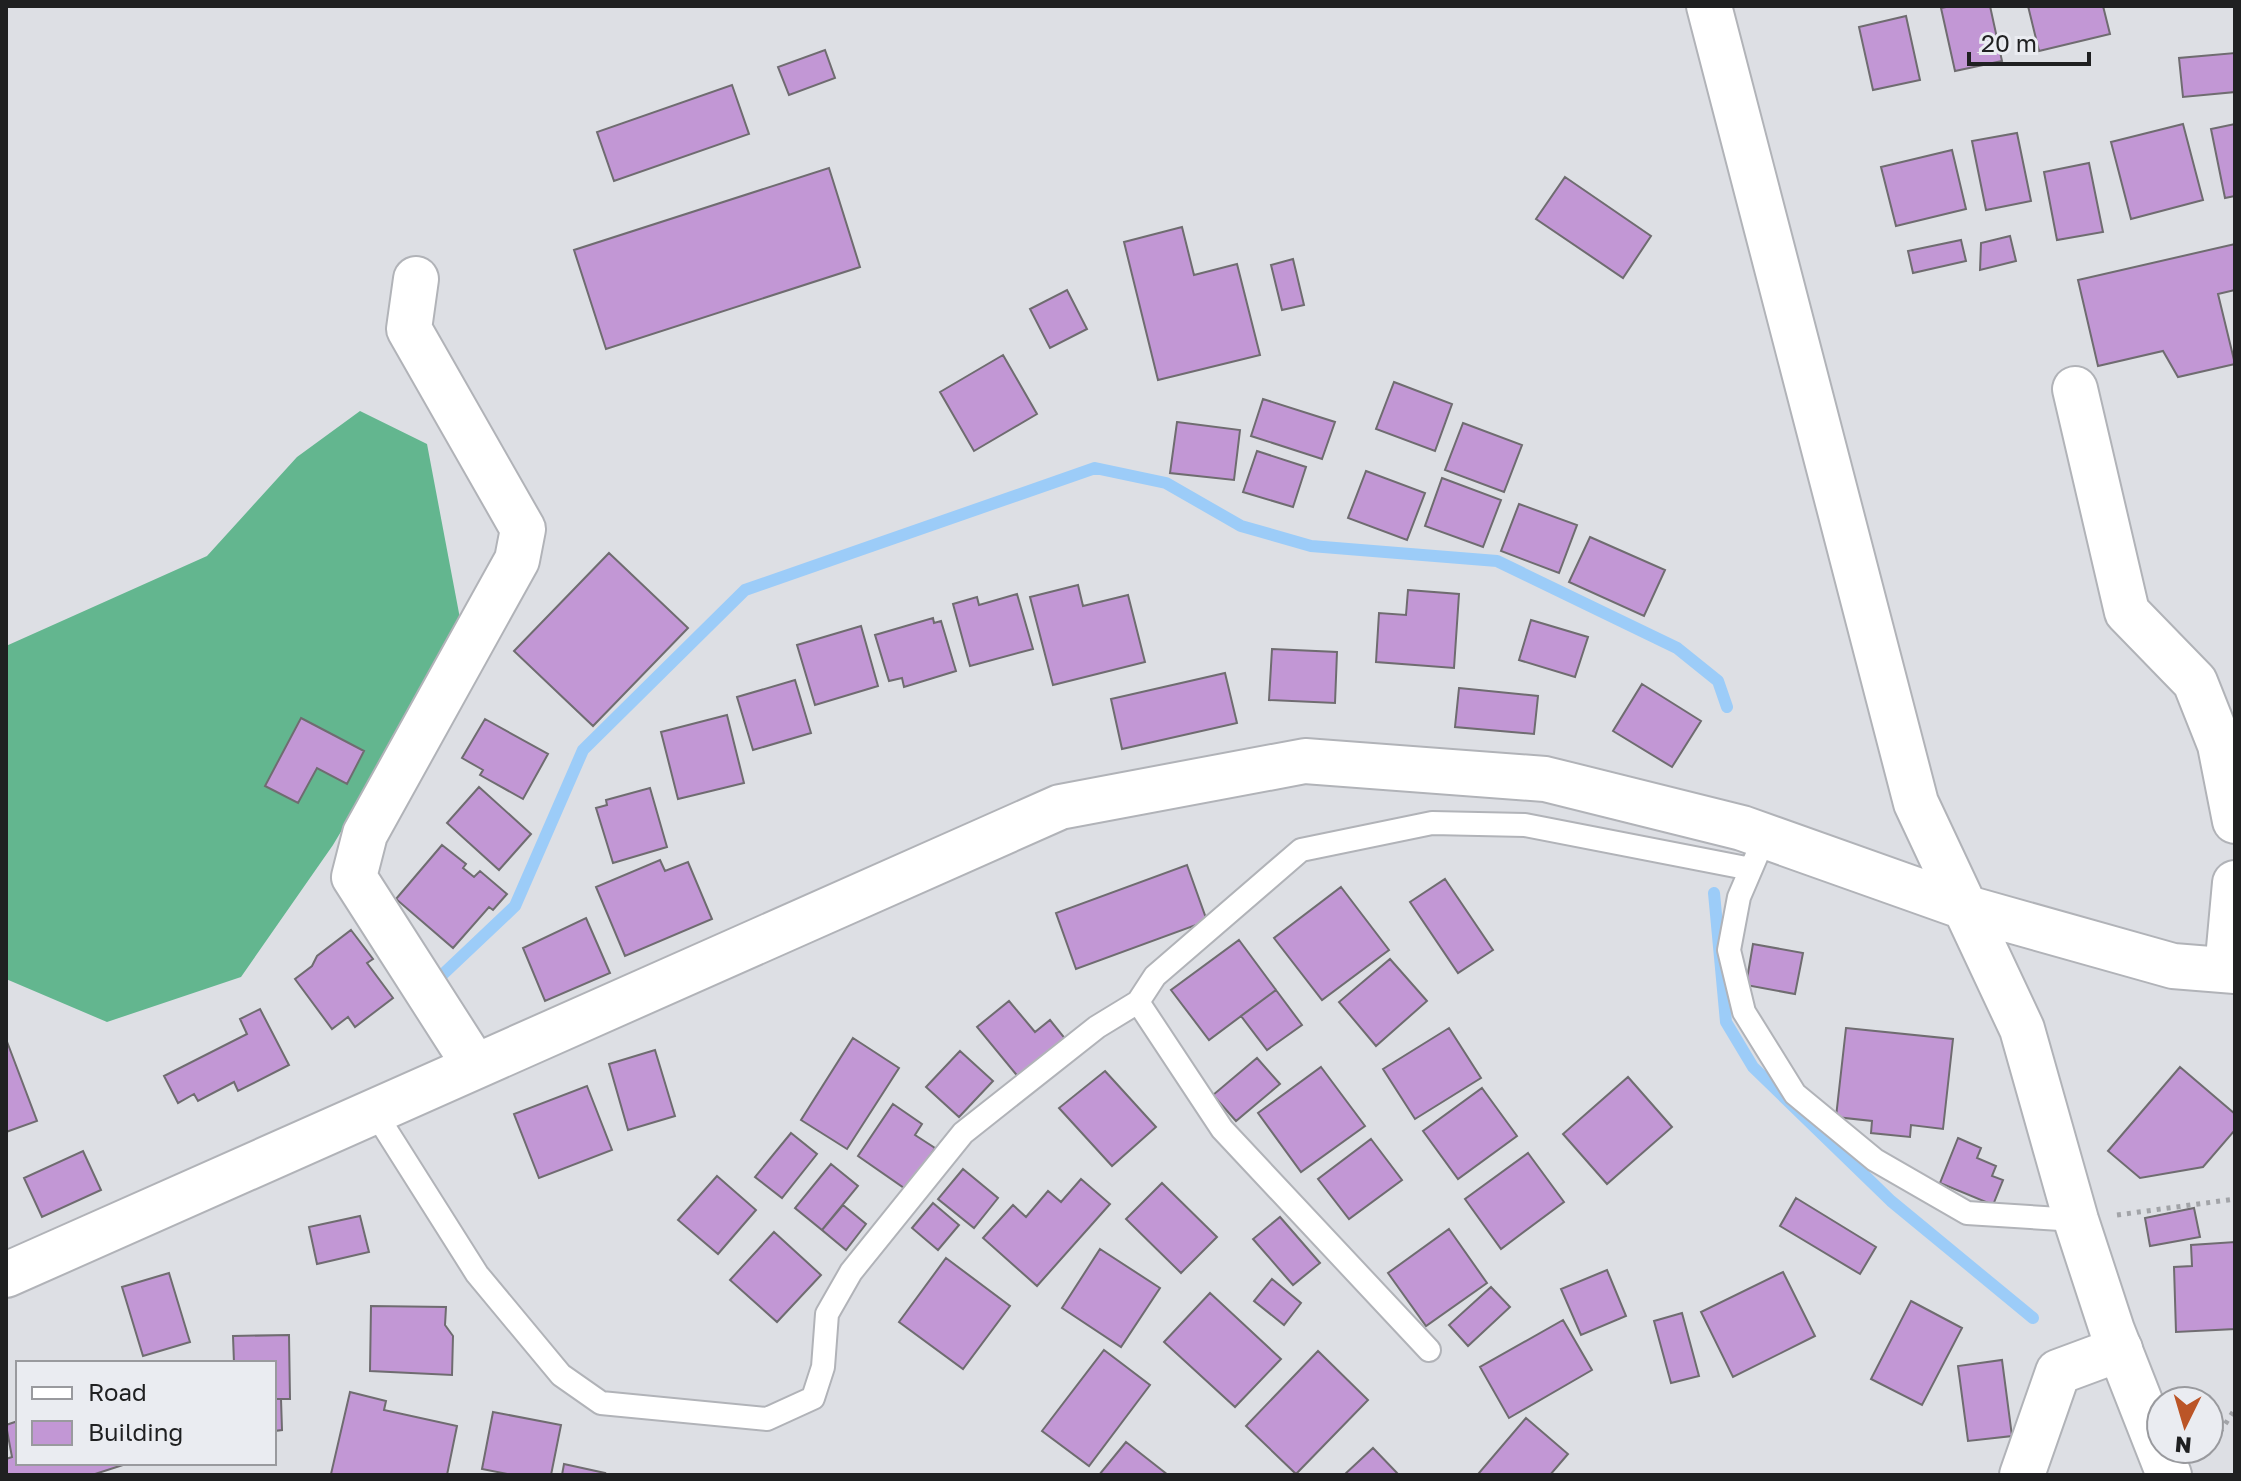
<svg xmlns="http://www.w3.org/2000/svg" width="2241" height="1481" font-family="'Golos Text',sans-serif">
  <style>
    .forest { fill: #63b68f }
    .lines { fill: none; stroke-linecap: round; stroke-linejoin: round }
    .stream { stroke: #9cccf8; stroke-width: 12 }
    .building { fill: #c297d5; stroke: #6f6c70; stroke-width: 2 }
    .service-casing { stroke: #b1b3b8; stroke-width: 26 }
    .minor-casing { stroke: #b1b3b8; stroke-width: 48 }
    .tertiary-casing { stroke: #b1b3b8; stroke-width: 48 }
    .path { stroke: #a2a4a8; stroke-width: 5; stroke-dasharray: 4 6; stroke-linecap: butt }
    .service { stroke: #fff; stroke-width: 22 }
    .minor { stroke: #fff; stroke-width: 44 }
    .tertiary { stroke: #fff; stroke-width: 44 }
  </style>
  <rect width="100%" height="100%" fill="#dddfe4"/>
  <path class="forest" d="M360,411L427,444L462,629L333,845L241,977L107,1022L6,979V646L207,556L297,457Z"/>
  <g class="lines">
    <path class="stream" d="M1714,893L1726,1022L1753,1067L1891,1201L2033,1318
      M440,977L515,906L583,750L745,590L1095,468L1166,483L1241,526L1311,546L1497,561L1677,648L1718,681L1727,707"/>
  </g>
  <path class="building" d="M1951,6H1990L2002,61L1955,71L1941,8Z
    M2028,6H2103L2110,34L2039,51Z
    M1906,16L1920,80L1873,90L1859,27Z
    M825,50L835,78L789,95L778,67Z
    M2235,53V92L2183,97L2179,58Z
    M732,85L749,134L614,181L597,132Z
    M2183,124L2203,200L2131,219L2111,142Z
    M2235,124V196L2225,198L2211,129Z
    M2017,133L2031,201L1986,210L1972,141Z
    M1952,150L1966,209L1896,226L1881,167Z
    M2089,163L2103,232L2057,240L2044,172Z
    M829,168L860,267L606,349L574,250Z
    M1565,177L1651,236L1623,278L1536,219Z
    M1182,227L1194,275L1237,264L1260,355L1158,380L1124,242Z
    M2010,236L2016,261L1980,270L1981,243Z
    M1961,240L1966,261L1913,273L1908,251Z
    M2235,244V290L2218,294L2235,364L2178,377L2163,351L2098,366L2078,280Z
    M1293,259L1304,305L1282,310L1271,265Z
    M1067,290L1087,329L1050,348L1030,309Z
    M1003,355L1037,414L974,451L940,392Z
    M1394,382L1452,404L1435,451L1376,429Z
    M1263,399L1335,422L1322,459L1251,436Z
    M1177,422L1240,430L1234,480L1170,473Z
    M1463,423L1522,445L1504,492L1445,470Z
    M1257,451L1306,467L1293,507L1243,492Z
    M1366,471L1425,493L1407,540L1348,518Z
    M1442,478L1501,500L1483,547L1425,526Z
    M1519,504L1577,525L1559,573L1501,551Z
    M1590,537L1665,570L1644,616L1569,582Z
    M609,553L688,628L593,726L514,651Z
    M1078,585L1083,606L1128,595L1145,662L1053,685L1030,597Z
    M1408,590L1459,594L1454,668L1376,662L1379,613L1406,615Z
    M1017,594L1033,649L970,666L953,604L977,597L979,605Z
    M933,618L934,623L941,621L956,671L904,687L902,678L889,681L875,635Z
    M1531,620L1588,637L1575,677L1519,660Z
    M861,626L878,686L815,705L797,645Z
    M1272,649L1337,652L1335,703L1269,700Z
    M1225,673L1237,723L1122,749L1111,699Z
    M795,680L811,733L753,750L737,697Z
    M1642,684L1701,721L1672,767L1613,731Z
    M1459,688L1538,696L1534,734L1455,727Z
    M727,715L744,783L678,799L661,732Z
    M301,718L364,751L347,784L317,768L298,803L265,786Z
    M485,719L548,754L523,799L480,775L483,770L462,758Z
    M479,787L531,834L499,870L447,823Z
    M650,788L667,847L613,863L596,808L607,805L606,800Z
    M442,845L466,864L463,868L474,877L480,871L507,894L493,910L489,907L453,948L396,899Z
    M660,860L665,871L688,862L712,919L625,956L596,887Z
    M1187,865L1207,921L1076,969L1056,913Z
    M1445,879L1493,950L1458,973L1410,902Z
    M1341,887L1389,950L1322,1000L1274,938Z
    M586,918L610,973L545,1001L523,948Z
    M351,930L373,959L367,963L393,998L355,1027L348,1017L332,1029L295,979L312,966L317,956Z
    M1239,940L1276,990L1209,1040L1171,990Z
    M1753,944L1803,953L1795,994L1746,985Z
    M1390,959L1427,1001L1376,1046L1339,1002Z
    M1276,990L1302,1025L1267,1050L1241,1016Z
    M1009,1001L1035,1032L1050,1020L1067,1041L1020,1079L977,1027Z
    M260,1009L289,1065L238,1091L234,1082L198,1101L194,1094L178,1103L164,1076L247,1034L240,1019Z
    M1449,1028L1481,1078L1415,1119L1383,1069Z
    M1846,1028L1953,1039L1943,1129L1911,1125L1910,1137L1871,1133L1872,1121L1836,1117Z
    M853,1038L899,1068L847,1149L801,1120Z
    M6,1039L37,1121L6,1132Z
    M655,1050L675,1116L628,1130L609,1064Z
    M960,1051L993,1081L959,1117L926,1087Z
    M1257,1058L1280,1084L1236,1121L1213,1095Z
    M1321,1067L1365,1126L1301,1172L1258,1113Z
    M2180,1067L2235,1114V1130L2203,1167L2140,1178L2108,1151Z
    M1105,1071L1156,1127L1112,1166L1059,1108Z
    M1628,1077L1672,1127L1607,1184L1563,1134Z
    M587,1086L612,1150L539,1178L514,1114Z
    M1482,1088L1517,1136L1458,1179L1423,1131Z
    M893,1104L922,1124L915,1135L935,1148L907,1190L858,1156Z
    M791,1133L817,1154L782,1198L755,1177Z
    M1958,1138L1981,1148L1977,1158L1996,1166L1992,1176L2003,1180L1993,1205L1940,1183Z
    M1371,1139L1402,1180L1349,1219L1318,1179Z
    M83,1151L101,1190L42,1217L24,1178Z
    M1528,1153L1564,1202L1501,1249L1465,1199Z
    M831,1164L858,1186L822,1230L795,1208Z
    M963,1169L998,1198L974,1228L938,1199Z
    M717,1176L756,1210L718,1254L678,1220Z
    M1081,1179L1110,1204L1037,1286L983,1238L1013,1205L1026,1217L1048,1191L1061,1202Z
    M1162,1183L1217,1237L1181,1273L1126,1219Z
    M1796,1198L1876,1247L1860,1274L1780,1226Z
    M933,1203L959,1225L938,1250L912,1228Z
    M843,1205L866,1224L846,1250L822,1230Z
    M2194,1208L2200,1237L2150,1246L2145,1218Z
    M360,1216L369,1252L317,1264L309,1227Z
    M1280,1217L1320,1263L1293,1285L1253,1239Z
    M1449,1229L1487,1283L1426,1326L1388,1273Z
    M774,1232L821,1275L777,1322L730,1280Z
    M2235,1242V1329L2176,1332L2174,1267L2192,1266L2191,1245Z
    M1100,1249L1160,1288L1121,1347L1062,1308Z
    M946,1258L1010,1306L963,1369L899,1322Z
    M1607,1270L1626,1316L1581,1335L1561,1289Z
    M1783,1272L1815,1336L1733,1377L1701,1312Z
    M169,1273L190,1342L143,1356L122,1287Z
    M1272,1279L1301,1303L1284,1325L1254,1301Z
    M1491,1287L1510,1307L1468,1346L1449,1325Z
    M1210,1293L1281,1359L1235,1407L1164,1342Z
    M1911,1301L1962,1328L1922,1405L1871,1379Z
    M371,1306L446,1307L445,1325L453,1336L452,1375L370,1371Z
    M1682,1313L1699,1376L1671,1383L1654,1321Z
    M1563,1320L1592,1370L1509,1418L1480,1367Z
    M289,1335L290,1399H274V1363H234L233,1336Z
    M1104,1350L1150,1385L1089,1466L1042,1431Z
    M1318,1351L1368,1400L1296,1474L1246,1426Z
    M2002,1360L2012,1436L1968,1441L1958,1366Z
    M350,1392L386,1401L384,1410L457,1426L447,1475L331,1474Z
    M274,1399H281L282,1430L274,1431Z
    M493,1412L561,1425L551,1475H512L482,1469Z
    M1526,1418L1568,1454L1550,1475H1481L1479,1473Z
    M18,1421V1463L126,1464L92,1475H6V1459L12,1457L6,1425Z
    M1126,1442L1168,1475H1099Z
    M1373,1448L1399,1475H1344Z
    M564,1464L605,1473L604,1475H562Z"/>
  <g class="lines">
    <g class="service-casing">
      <path id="service" d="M1757,855L1739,897L1729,950L1744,1012L1795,1094L1875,1160L1967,1213L2076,1220
        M1138,1002L1222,1129L1429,1350
        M374,1111L477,1274L561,1375L601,1403L767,1419L813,1398L823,1367L827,1314L851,1272L963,1133L1097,1027L1138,1002L1155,976L1301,850L1432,823L1525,825L1751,869"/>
    </g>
    <g class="minor-casing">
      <path id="minor" d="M416,279L409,329L523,529L517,560L365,834L354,877L475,1066
        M2075,389L2127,612L2195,682L2220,745L2235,821
        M2227,970L2235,883
        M2022,1475L2058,1372L2120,1349"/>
    </g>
    <g class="tertiary-casing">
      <path id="tertiary" d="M1709,6L1916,803L2022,1029L2076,1220L2112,1330L2169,1475
        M6,1275L1060,807L1305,761L1545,779L1742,828L1967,908L2173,966L2235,971"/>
    </g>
    <path class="path" d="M2117,1215L2235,1199
      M2209,1449L2235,1409"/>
    <use href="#service" class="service"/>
    <use href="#minor" class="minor"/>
    <use href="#tertiary" class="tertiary"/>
  </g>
  <rect width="2241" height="1481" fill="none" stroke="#1f2021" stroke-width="16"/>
  <rect x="16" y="1361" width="260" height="104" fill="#eaecf1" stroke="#999a9e" stroke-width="2"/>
  <rect x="32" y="1387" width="40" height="12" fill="#ffffff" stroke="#999a9e" stroke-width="2"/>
  <text x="88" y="1401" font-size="24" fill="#1f2021">Road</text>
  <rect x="32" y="1421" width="40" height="24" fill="#c297d5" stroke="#999a9e" stroke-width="2"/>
  <text x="88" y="1441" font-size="24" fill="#1f2021">Building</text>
  <g transform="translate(2185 1425) rotate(185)"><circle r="38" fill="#eaecf1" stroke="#999a9e" stroke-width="2"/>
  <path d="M0-6L14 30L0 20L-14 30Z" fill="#bb5527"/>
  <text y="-12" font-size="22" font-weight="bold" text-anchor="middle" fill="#1f2021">N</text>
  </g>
  <path d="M1969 52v12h120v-12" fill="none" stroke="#1f2021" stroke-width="4"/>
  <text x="1981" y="52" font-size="24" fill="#1f2021" stroke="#eaecf1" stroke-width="6" paint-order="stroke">20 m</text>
</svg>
